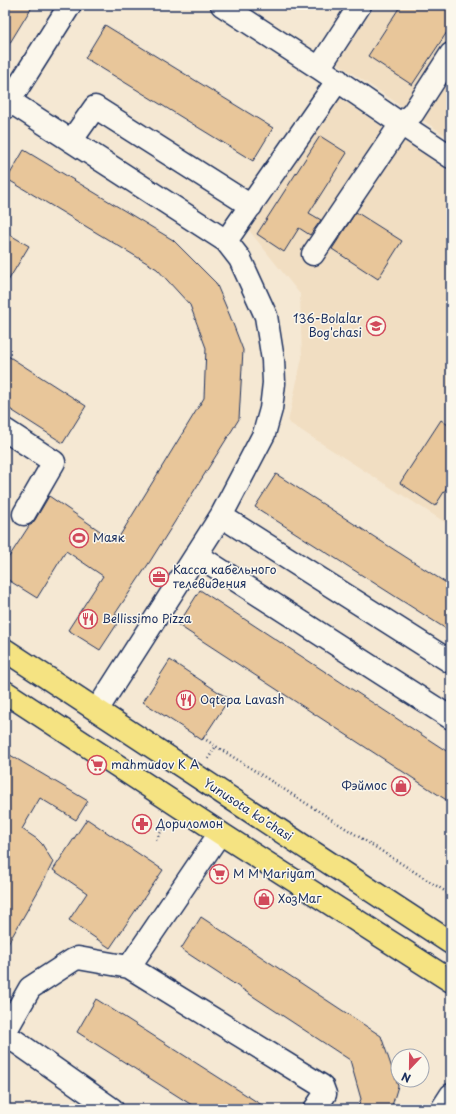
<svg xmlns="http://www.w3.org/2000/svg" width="456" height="1114" font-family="'Playpen Sans',sans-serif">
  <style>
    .built { fill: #f1dec2 }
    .building { fill: #e8c69a; stroke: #1b2f5e }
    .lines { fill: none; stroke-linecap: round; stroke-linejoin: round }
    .minor-casing { stroke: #1b2f5e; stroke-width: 25 }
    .major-casing { stroke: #1b2f5e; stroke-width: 25 }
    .path { stroke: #1b2f5e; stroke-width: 2.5; stroke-dasharray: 1 3; stroke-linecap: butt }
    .minor { stroke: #fbf7ec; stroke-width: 22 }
    .major { stroke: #f5e382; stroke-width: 22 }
    .labels { text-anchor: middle; stroke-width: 3; stroke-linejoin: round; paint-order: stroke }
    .poi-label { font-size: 12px; fill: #1b2f5e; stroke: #fbf7ec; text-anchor: start }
    .street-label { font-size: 12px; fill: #1b2f5e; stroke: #fbf7ec }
  </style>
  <rect width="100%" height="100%" fill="#f5e8d3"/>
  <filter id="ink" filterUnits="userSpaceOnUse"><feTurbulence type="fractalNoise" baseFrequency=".025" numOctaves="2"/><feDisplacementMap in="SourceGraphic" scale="8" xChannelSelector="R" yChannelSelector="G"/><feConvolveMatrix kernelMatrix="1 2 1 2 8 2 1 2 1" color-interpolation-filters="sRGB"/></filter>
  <g filter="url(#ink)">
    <path class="built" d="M376,5H451V139L337,63Z
      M338,97L451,172V526L288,422L302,358L300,294L248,229Z"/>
    <path class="building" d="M5,5H33L5,51Z
      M401,5H451V26L412,85L368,56Z
      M105,25L273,128L253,161L85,58Z
      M320,136L347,153L309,213L321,220L310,235L299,228L284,252L257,234Z
      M24,150L173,240L216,283L230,316L243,350L239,419L149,563L115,614L121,618L100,650L68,630L103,576L66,551L37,598L5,578V563L29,526L28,525H31L35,520L49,496L116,542L204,398L206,348L190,305L157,269L7,179Z
      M356,212L402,241L378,279L332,249Z
      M5,232L29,246L5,286Z
      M5,354L86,406L63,443L5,406Z
      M441,420L451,427V481L435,506L400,483Z
      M276,474L451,586V632L255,507Z
      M200,590L451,754V803L178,625Z
      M170,660L229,699L202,740L143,702Z
      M5,752L88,801L76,820L40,798L22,829L37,839L42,844L53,862L41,886L5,949Z
      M87,819L163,870L110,948L69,920L87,893L53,870Z
      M201,917L381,1036L398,1086L391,1109H357L361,1099L350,1060L181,949Z
      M96,999L268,1109H198L77,1032Z"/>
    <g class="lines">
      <g class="minor-casing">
        <path id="minor" d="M222,5L319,68L401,124L451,157
          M319,68L360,5
          M5,98L226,241L240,259L266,316L273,360L274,383L271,409L264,434L221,516
          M5,108L70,5
          M71,141L95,107L251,206
          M226,241L338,80
          M313,254L401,124L413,113L451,54
          M5,430L54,462L24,514
          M197,555L451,718
          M97,710L221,516L451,662
          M129,967L220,833
          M5,1032L30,988L73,960L78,958L129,967L322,1086L325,1094L315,1109
          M5,1034L112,1109
          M442,1109L451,1095"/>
      </g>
      <g class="major-casing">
        <path id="major" d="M5,650L451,943
          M5,692L220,833L451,981"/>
      </g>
      <path class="path" d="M203,738L451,895
        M208,759L216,746
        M156,840L167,822"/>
      <use href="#minor" class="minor"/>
      <use href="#major" class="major"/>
    </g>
  </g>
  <defs>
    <g id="school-ring" transform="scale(1)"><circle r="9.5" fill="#fbf7ec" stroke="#d1495b" stroke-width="1.5"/><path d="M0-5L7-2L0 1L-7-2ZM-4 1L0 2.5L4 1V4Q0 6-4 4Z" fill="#d1495b"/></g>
    <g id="stadium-ring" transform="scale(1)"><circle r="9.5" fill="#fbf7ec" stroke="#d1495b" stroke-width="1.5"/><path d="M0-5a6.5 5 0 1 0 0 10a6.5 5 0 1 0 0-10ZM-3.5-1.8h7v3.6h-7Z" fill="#d1495b"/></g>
    <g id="office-ring" transform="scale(1)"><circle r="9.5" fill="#fbf7ec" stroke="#d1495b" stroke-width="1.5"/><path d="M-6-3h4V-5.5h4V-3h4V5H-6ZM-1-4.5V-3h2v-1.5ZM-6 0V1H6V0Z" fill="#d1495b"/></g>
    <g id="restaurant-ring" transform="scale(1)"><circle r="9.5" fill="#fbf7ec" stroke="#d1495b" stroke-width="1.5"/><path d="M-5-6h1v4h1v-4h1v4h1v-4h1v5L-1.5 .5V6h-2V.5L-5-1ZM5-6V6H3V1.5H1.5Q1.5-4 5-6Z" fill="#d1495b"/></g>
    <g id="supermarket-ring" transform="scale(1)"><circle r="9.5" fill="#fbf7ec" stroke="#d1495b" stroke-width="1.5"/><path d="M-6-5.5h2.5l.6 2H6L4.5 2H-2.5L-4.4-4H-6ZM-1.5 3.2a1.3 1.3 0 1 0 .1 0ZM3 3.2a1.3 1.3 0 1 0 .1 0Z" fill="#d1495b"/></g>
    <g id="shop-ring" transform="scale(1)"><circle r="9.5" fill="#fbf7ec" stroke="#d1495b" stroke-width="1.5"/><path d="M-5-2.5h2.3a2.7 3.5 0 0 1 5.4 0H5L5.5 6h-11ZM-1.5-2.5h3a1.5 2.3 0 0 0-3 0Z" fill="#d1495b"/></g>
    <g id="pharmacy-ring" transform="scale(1)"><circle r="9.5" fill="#fbf7ec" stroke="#d1495b" stroke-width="1.5"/><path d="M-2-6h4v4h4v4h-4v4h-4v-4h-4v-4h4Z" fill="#d1495b"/></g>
  </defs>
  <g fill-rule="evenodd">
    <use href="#school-ring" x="376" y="326"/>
    <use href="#stadium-ring" x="79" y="538"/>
    <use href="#office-ring" x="159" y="577"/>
    <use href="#restaurant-ring" x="88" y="619"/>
    <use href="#restaurant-ring" x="186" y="700"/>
    <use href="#supermarket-ring" x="97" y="765"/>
    <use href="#shop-ring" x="401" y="786"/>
    <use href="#pharmacy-ring" x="142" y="824"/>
    <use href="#supermarket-ring" x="219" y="874"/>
    <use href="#shop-ring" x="264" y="899"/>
  </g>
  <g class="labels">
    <g class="poi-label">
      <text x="362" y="323" text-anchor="end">136-Bolalar<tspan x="362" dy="14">Bog'chasi</tspan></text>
      <text x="93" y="542">Маяк</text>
      <text x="173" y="574">Касса кабельного<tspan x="173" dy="14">телевидения</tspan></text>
      <text x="102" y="623">Bellissimo Pizza</text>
      <text x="200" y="704">Oqtepa Lavash</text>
      <text x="111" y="769">mahmudov K A</text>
      <text x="387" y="790" text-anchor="end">Фэймос</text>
      <text x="156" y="828">Дориломон</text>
      <text x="233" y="878">M M Mariyam</text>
      <text x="278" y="903">ХозМаг</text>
    </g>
    <g class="street-label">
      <text transform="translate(248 810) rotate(33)" y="4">Yunusota koʻchasi</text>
    </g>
  </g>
  <rect width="456" height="1114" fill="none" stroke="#fbf7ec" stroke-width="20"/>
  <rect x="10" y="10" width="436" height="1094" fill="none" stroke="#1b2f5e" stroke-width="1.5" filter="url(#ink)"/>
  <g transform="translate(410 1068) rotate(202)"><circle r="19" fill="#fbf7ec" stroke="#a1a7b3"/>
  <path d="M0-3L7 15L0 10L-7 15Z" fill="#d1495b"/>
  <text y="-6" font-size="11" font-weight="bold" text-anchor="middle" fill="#1b2f5e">N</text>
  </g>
</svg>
